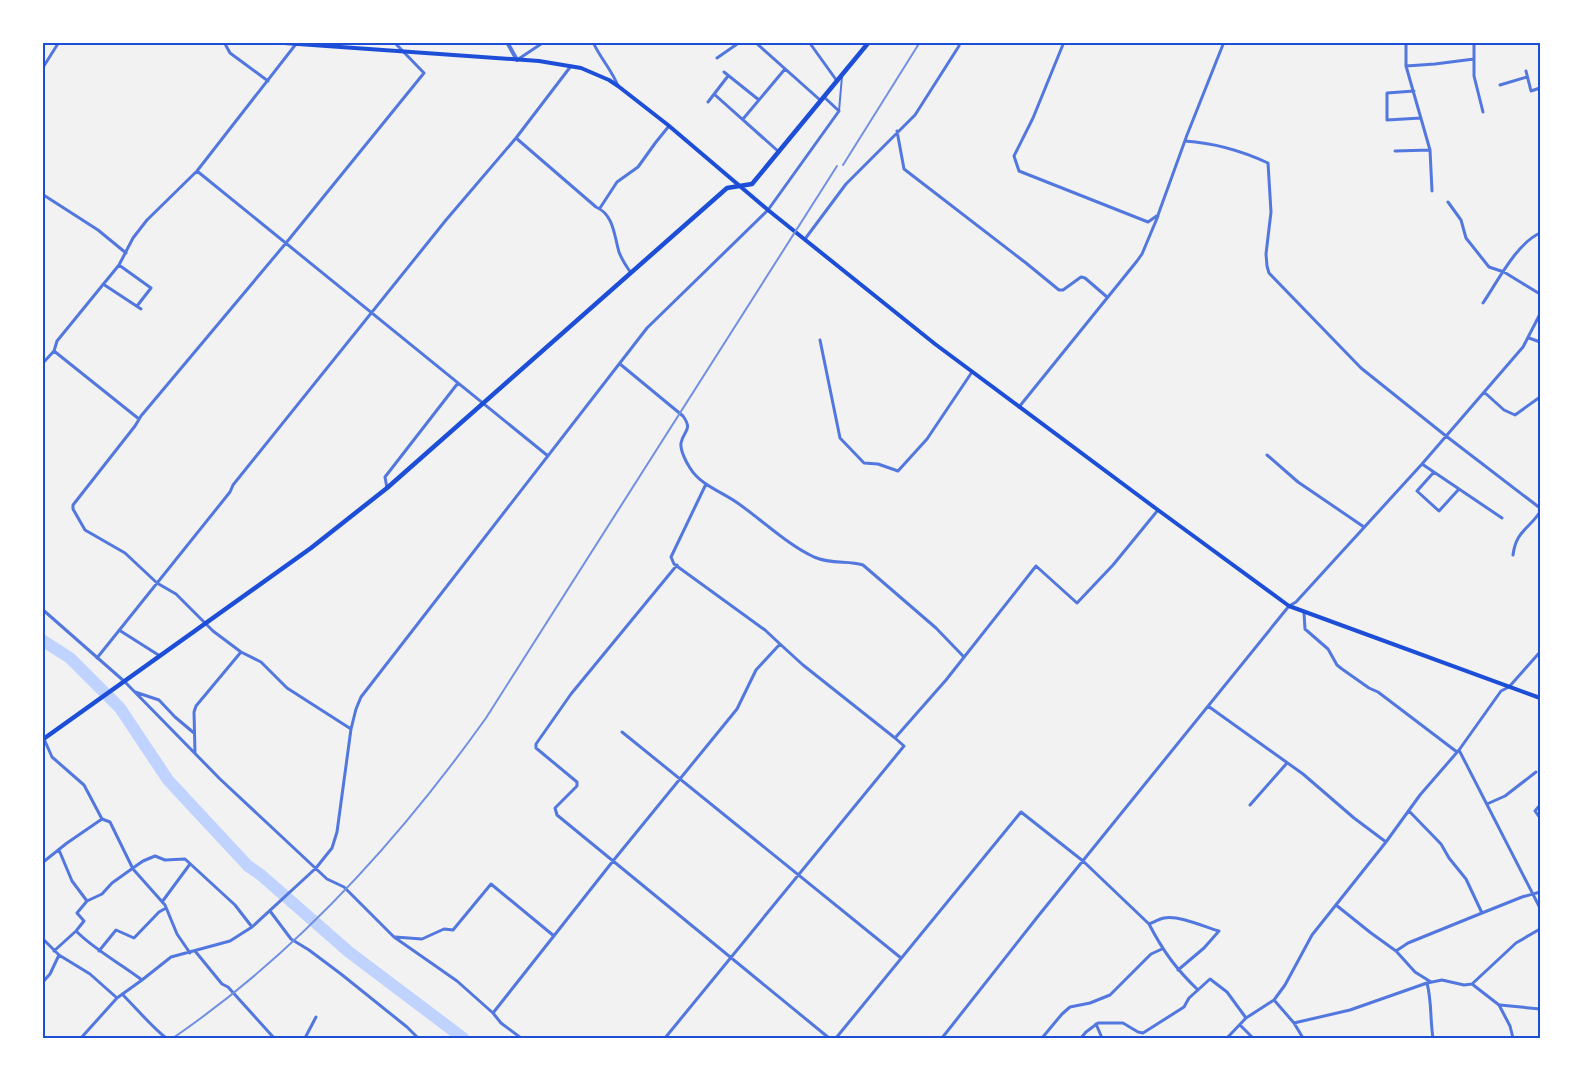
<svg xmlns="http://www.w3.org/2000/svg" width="1583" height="1081" font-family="Montserrat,sans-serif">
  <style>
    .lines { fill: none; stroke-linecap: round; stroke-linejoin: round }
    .river { stroke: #bfd3fe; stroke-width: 12 }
    .pedestrian { stroke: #5277de; stroke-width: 2 }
    .minor { stroke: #5277de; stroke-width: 3 }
    .tertiary { stroke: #5277de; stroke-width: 4 }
    .secondary { stroke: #1d4ed8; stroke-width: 4 }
    .primary { stroke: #1d4ed8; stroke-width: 4.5 }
    .rail { stroke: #7290e2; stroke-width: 2 }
    .neatline { fill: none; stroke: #1d4ed8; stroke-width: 2 }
  </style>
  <rect width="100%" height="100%" fill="#f2f2f2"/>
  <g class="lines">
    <path class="river" d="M42,640L70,658L120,708L168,780L248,866L261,875L349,952L463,1038"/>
    <path class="pedestrian" d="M839,111L842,76"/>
    <path class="minor" d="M224,42L230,53L268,81
      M593,42C600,58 612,70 618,86
      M755,42L820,100
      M809,42L837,81
      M1064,42L1033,118L1014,156L1019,171L1148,222L1158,215L1187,135L1224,42
      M1406,42V66L1430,150L1432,191
      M1474,42V76L1483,112
      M717,58L740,42
      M517,60L544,42
      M1406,66L1435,64L1474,59
      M42,69L59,42
      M1526,71L1531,91L1540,88
      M724,72L759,100
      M1500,85L1527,77
      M1414,91L1387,93V120L1421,118
      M714,94L779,152
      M708,102L728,76
      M743,119L785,69
      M897,131L904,169L1026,263L1059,290H1063L1081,277L1085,278L1107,297
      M516,138L596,207C614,215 614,235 619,252C622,260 626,266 631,273
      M1185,141C1215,143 1240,150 1268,163L1271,212L1266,254L1267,266L1269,273L1361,368L1446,436L1540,508
      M1395,151L1430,150
      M197,171L548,456
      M42,194L98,230L126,253
      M1448,202L1461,220L1466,238L1489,267L1504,272L1540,294
      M600,208L617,182L638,167L656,142L669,126
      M805,239L846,184L915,115L959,46V42
      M119,265L151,288L137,306
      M103,284L141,309
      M1483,303C1498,281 1516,244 1540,233
      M1529,338L1540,342
      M820,340L840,438L864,463L878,464L898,471L927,439L972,372
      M54,351L139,419
      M42,364L54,351L57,341L119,265L133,238L147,220L197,171L296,44
      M620,364L683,416C693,430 684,430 681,443C680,450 686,462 690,468C701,486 723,492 739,504C763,521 788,545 814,557C833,565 847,560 863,565L936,628L963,656
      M1484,392L1504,410L1515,415L1540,397
      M1019,407L1137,261L1142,254L1158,216
      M1267,455L1298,482L1364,527
      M1422,464L1502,518
      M1434,472L1417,491L1439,511L1459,489
      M706,484L671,557L674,564L765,630L780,644
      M387,488L385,477L458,383
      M1513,555C1516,531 1528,530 1540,512
      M677,565L571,694L536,744V748L577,782V786L555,808L557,815L829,1038
      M42,609L125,682L220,779L327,879L344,887L394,937L457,981L493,1013L501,1023L521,1038
      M1304,613L1305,629L1328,649L1337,665L1342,669L1369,688L1378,692L1457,752
      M119,630L160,656
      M97,658L230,492L233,485L446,220L516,138L571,66
      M135,692L159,700L175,717L194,733
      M1208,706L1303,774L1354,818L1386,842
      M351,729L287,688L261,662L241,652L213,631L176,594L157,583L125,553L85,530L73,509V505L135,426L141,416L286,243L424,73L394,42
      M622,732L901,958
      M44,739L52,757L84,785L102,819L110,822L133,869L165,905L177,934L190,953
      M1459,750L1540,908
      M195,753L194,712L196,706L241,652
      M1487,804L1505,796L1536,772
      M1250,805L1287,763
      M1540,805L1535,811L1540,818
      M1409,811L1441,844L1449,858L1466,879L1482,913
      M59,850L72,881L87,901
      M42,863L67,843L102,819
      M162,902L190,864
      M1336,905L1371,933L1396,951L1415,972L1431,982
      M270,911L291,939L309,950L341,974L407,1027L418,1038
      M76,931C96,951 120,963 142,980
      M395,937L422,939L444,929L453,930L491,884L554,936
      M42,938L59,955L90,974L117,998
      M54,951L76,931L84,921L77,913L87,901L102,894L112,883L133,868L143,861L155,856L165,860L185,859L235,905L252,927
      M99,951L116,930L134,938L159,912L166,908
      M195,951L222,984L228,987L274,1038
      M1396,951L1408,943L1482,913L1522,897L1540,892
      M1178,970L1204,948L1219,931C1205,927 1179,915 1164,918C1159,919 1154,922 1149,924C1163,951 1176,969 1198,990
      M42,983L50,974L59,955
      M1427,983C1432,1002 1430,1020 1433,1038
      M1472,984L1499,1005L1510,1026L1513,1038
      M122,994C137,1009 150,1025 166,1038
      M1274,1000L1285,985L1312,935L1386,842L1420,795L1459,750L1501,691L1509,687L1540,652
      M1500,1005L1540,1009
      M493,1013L613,861L737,709L756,670L780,644L803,665L895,738L946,680L1036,566L1077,603L1113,565L1158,510
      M1294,1023L1303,1038
      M1096,1024L1102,1038
      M1240,1025L1253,1038
      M81,1038L117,998L142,980L171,957L230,941L252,927L316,868L332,848L337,832L351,729L356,709L361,697L647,328L768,210L839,111L824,97
      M305,1038L316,1017
      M665,1038L904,746L895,738
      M836,1038L1021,812L1083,861L1149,924
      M942,1038L1039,915L1289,606L1296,602L1422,464L1523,347L1540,314
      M1042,1038L1062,1014L1070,1007L1090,1003L1110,995L1151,954L1162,949
      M1081,1038L1086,1032L1098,1023H1123L1138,1032L1143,1033L1184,1007L1189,998L1210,979L1227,992L1246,1018
      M1227,1038L1246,1018L1274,1000L1294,1023L1350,1010L1427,983L1442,980L1464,985L1472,984L1516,943L1540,929"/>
    <path class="tertiary" d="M507,42L517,60"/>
    <path class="secondary" d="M270,42L539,61L581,68L609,80L618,86L668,125L768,210L935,344L1158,510L1289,606L1540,698"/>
    <path class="primary" d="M42,740L311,548L387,488L727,188L752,184L869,42"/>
    <path class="rail" d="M843,165L920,42
      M173,1038C297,953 399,840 486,718L837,166"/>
  </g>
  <rect width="1583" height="1081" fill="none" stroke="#ffffff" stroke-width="88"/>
  <rect x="44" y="44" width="1495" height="993" class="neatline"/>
</svg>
